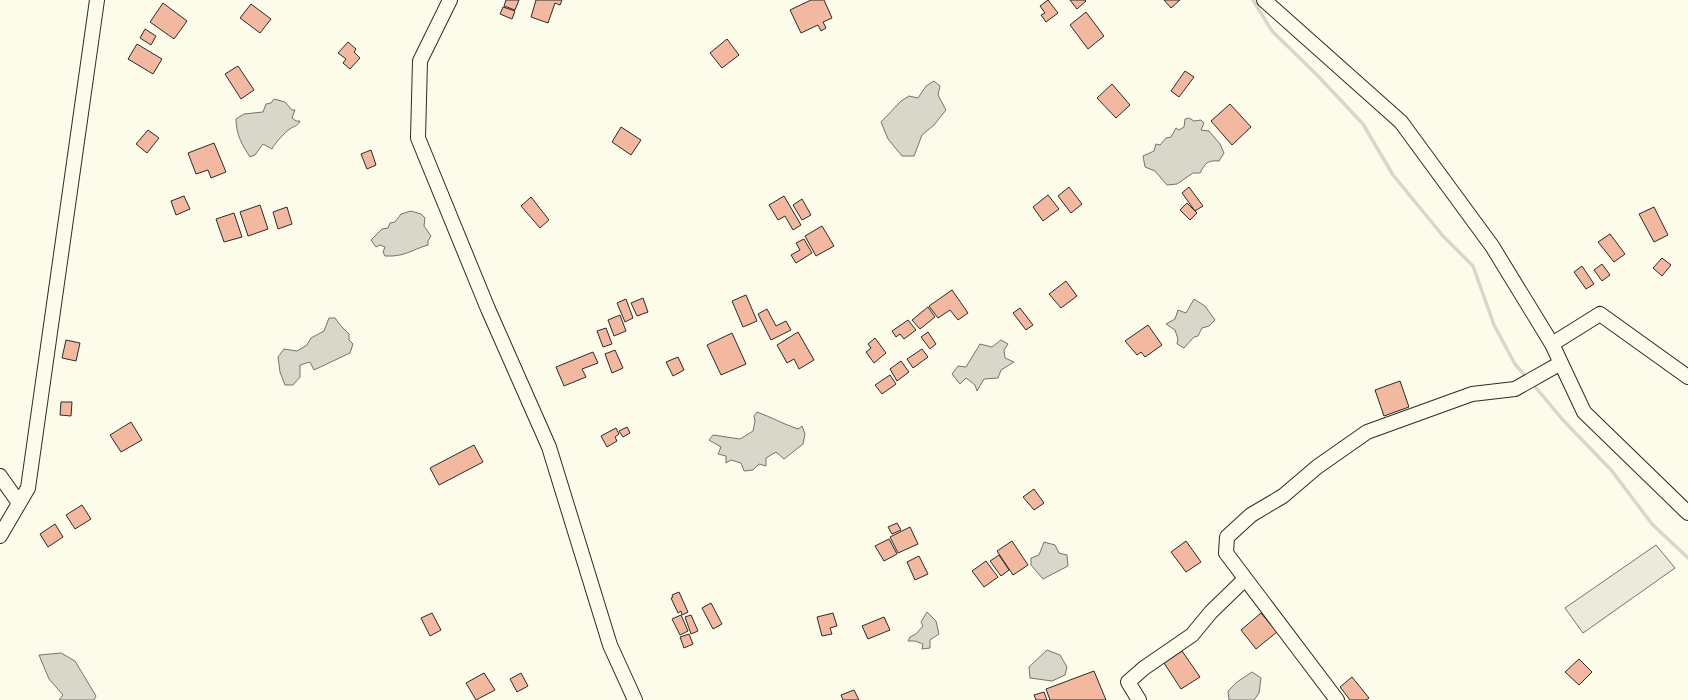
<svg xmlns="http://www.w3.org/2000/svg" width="1688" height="700" font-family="Rubik,sans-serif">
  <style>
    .green { fill: #ecebdb; stroke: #74746e }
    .water { fill: #d8d7c9; stroke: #74746e }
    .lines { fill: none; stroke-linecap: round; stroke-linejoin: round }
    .stream { stroke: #d8d7c9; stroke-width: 3.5 }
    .building { fill: #f2b8a0; stroke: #2b2b2b }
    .minor-casing { stroke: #2b2b2b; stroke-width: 16 }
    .minor { stroke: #fdfbea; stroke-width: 14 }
  </style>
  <rect width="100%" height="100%" fill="#fdfbea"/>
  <path class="green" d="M1656,545L1675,568L1583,633L1565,608Z"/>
  <path class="water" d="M934,81L940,86L938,95L946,110L934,125L922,135L914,156H902L888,139L881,122L901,101L909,96L918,98L926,86Z
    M274,99L285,102L292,110H295L292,118L296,121H300C296,128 295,125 290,129C286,131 274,144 272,149L263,144L255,155L250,157C242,145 236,134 236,119L244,114L263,112L266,104L271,103Z
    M1189,118L1194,121L1201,120L1204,123L1201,130L1209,131L1220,144L1224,153L1219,161C1208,160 1205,163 1200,173H1193L1177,184L1167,185L1155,171L1145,167L1143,156L1154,151L1156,144L1160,145L1166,138L1171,137L1176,128L1179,130L1184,127L1185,119Z
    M411,211L421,214L425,218L424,226L431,236L428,241V245C411,250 405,257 385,256L383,252L385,247L380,245L376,247L371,240L382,229L388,228L390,223L395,222L401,214Z
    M1194,299L1205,306L1215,320L1209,326L1202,328L1198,336L1194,337L1184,348L1177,344L1178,339L1175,330L1166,324L1175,319L1178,310L1186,313Z
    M329,318H335L341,326L349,334V340L353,344L350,353L314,370L310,362L300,365V377L293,385H285L280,372L278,357L284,349L297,351L307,345L311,338L324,331Z
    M1001,340L1008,344L1004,350L1005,358L1014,362L1001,370L998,378L984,379L977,391L975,385L966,378L960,384L952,374L958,366L966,367L980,344L992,347Z
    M757,412C771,417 783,424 798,429L802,426L805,434L803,444L784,459L776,452L766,458V466L759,464L753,470L744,471L741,463L731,460L726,463V456L718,454L721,447L709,440L713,435L740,439L753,431L755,421L754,416Z
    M1044,542L1055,545L1059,553L1067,555L1068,566L1043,579L1031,565V558L1039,555Z
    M927,612L936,621L939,634L930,640V648L922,649L923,644L915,641H908L910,637L916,634L923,626L921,622Z
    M1047,650L1060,655L1067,667L1065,675L1052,681L1030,678L1029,667Z
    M61,653L75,661L96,696L94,700H59L63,695L49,679L39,655Z
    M1252,672L1261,678L1259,693L1254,700H1229L1228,691L1237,682Z"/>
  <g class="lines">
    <path class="stream" d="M1253,0L1272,31L1318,76L1363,124L1393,175L1443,236L1473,266L1494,325L1515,364L1527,378
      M1532,383L1563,420L1612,471L1652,524L1688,558"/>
  </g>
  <path class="building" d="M506,0H519L515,10L504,6Z
    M536,0H562L560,5L555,3L548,23L531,17Z
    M811,0H824L832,18L823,22L826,28L821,31L818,25L801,33L790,10Z
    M1048,0L1058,13L1046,22L1041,15L1045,13L1040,6Z
    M1070,0H1085L1086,1L1077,9Z
    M1164,0H1180L1171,8Z
    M163,3L187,21L174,39L150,22Z
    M251,4L271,19L260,33L240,18Z
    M503,7L515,11L512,19L500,14Z
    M1086,12L1104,36L1088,49L1070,25Z
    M145,29L156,36L151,45L140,38Z
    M727,39L739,55L722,68L710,53Z
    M348,42L356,49L354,52L360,58L350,69L343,63L346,59L338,53Z
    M137,44L162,59L153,74L128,59Z
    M238,66L254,90L241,99L225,74Z
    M1185,71L1194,77L1179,97L1171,91Z
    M1112,84L1130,105L1116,118L1097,98Z
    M1230,104L1251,127L1232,145L1211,121Z
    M621,127L641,140L631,155L612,142Z
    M148,130L159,138L147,153L136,144Z
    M214,143L226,172L211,178L208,170L196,174L188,153Z
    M371,150L376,165L367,169L361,154Z
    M1069,187L1082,204L1071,213L1058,196Z
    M1189,187L1203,206L1195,211L1182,193Z
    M1048,195L1059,209L1043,221L1033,207Z
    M184,196L190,209L176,215L171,201Z
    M784,196L801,225L793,230L785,216L778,220L769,205Z
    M531,197L549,220L540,228L521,206Z
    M802,199L811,215L802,220L793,205Z
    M1187,203L1197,213L1190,220L1180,210Z
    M260,205L268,229L248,236L240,212Z
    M287,207L292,224L278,229L273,212Z
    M1654,207L1668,235L1654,242L1639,214Z
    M234,213L242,237L224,242L216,219Z
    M822,226L834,246L816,256L805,236Z
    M1610,234L1625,254L1614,262L1598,242Z
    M804,239L812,253L796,263L791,255L800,250L796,243Z
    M1662,258L1671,265L1662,276L1653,268Z
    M1602,264L1610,275L1602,281L1594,270Z
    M1582,266L1594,284L1586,289L1574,272Z
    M1066,281L1077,296L1061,308L1049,294Z
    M952,290L968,313L958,320L950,310L938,318L929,306Z
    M746,295L757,321L743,327L732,301Z
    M643,298L648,312L637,316L631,303Z
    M626,299L633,318L625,322L617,303Z
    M928,307L935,317L920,329L912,320Z
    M1020,308L1033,325L1026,330L1013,313Z
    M767,309L776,326L786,321L791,330L771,340L758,314Z
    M620,315L626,331L614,336L608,320Z
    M908,320L916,330L904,339L900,334L896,337L892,331Z
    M1148,325L1162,345L1145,357L1141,352L1137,355L1125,341Z
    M606,328L612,344L603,347L597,331Z
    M798,332L814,360L799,369L794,359L787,363L777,345Z
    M928,332L936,344L930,349L921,337Z
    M732,333L746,364L721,375L707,345Z
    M875,338L886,353L874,363L866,352L871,348L868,344Z
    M66,340L80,343L76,361L62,358Z
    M922,349L928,357L913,368L907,359Z
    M615,350L623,368L612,373L605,354Z
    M593,352L598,363L582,369L586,377L564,386L556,367Z
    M678,357L684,370L673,376L666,362Z
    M901,361L909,372L897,381L890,369Z
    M890,375L896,384L882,394L875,385Z
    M1400,381L1409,407L1384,416L1375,390Z
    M61,402H72L71,416L60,415Z
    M131,422L142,440L121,452L110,435Z
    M627,427L630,433L623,437L619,431Z
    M616,428L619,434L615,437L617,441L607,447L601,436Z
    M474,445L483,462L439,485L430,468Z
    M1034,489L1044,503L1034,510L1023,497Z
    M82,505L91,519L75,529L66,515Z
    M897,523L901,530L892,534L888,527Z
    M55,524L63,537L48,547L40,534Z
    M910,527L918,544L898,553L890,537Z
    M889,539L897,554L884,561L875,546Z
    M1012,541L1028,565L1013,575L997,551Z
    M1186,541L1201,562L1186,572L1171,552Z
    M999,555L1009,570L1001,576L990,561Z
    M919,556L928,574L915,580L907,562Z
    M986,561L998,577L984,587L972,571Z
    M679,592L688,612L682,615L681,611L678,613L671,598L673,597L672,595Z
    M711,603L722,624L713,629L702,608Z
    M432,613L441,630L430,636L421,618Z
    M833,613L837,626L830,628L832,634L822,636L817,617Z
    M1261,613L1277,632L1256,649L1241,630Z
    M681,615L688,631L680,635L672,619Z
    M691,615L698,631L691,634L685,617Z
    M884,617L890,630L868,639L862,626Z
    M689,634L693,644L684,648L680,637Z
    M1182,651L1200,677L1181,689L1164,663Z
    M1579,659L1592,672L1579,685L1565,672Z
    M1094,671L1106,700H1050L1046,689Z
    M484,673L495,690L476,700L466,683Z
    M521,673L528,686L517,692L510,679Z
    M1352,677L1369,698L1366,700H1350L1340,687Z
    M854,690L859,700H843L841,695Z
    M1044,692L1047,700H1036L1034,695Z"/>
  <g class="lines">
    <g class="minor-casing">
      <path id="minor" d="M450,0L420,61L418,138L488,309L549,447L610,645L635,700
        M1264,0L1401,122L1492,246L1552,344L1584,412L1688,513
        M1552,344L1600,314L1688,377
        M0,476L19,503
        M0,536L28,488L97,0
        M1139,700L1128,682L1144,668L1192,635L1211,612L1245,579
        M1337,700L1226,553L1227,537L1251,515L1283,496L1317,467L1367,432L1472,394L1515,389L1561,363"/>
    </g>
    <use href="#minor" class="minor"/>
  </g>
</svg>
